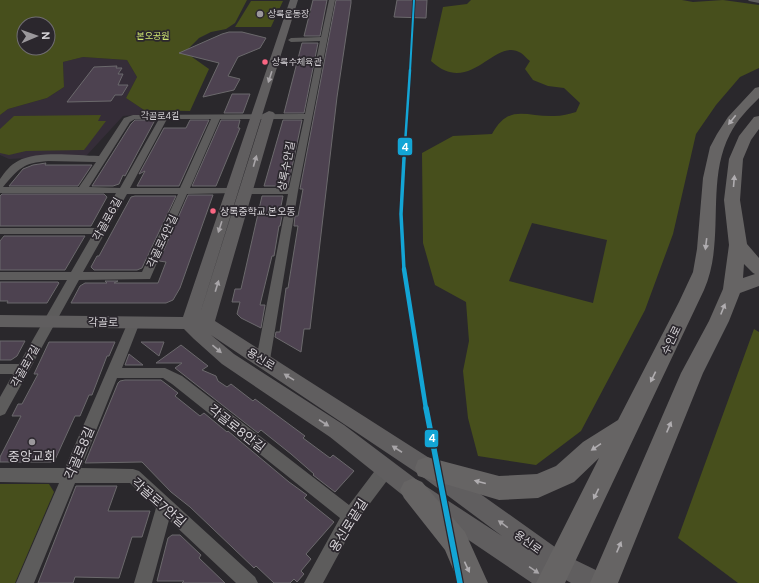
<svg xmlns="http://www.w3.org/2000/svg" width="759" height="583" font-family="'DM Sans','Noto Sans KR',sans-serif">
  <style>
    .built { fill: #352d38 }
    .green { fill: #474f1c; fill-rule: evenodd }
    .building { fill: #4d4250; stroke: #6b696c }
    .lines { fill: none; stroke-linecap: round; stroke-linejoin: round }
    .minor { fill: #5d5c5c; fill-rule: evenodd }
    .tertiary { fill: #5d5c5c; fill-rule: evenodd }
    .secondary { fill: #605e5f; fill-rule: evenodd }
    .trunk { fill: #666464; fill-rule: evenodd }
    .metro-1-far4-casing { stroke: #2b272d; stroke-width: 3.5 }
    .metro-1-far3-casing { stroke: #2b272d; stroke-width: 4.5 }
    .metro-1-far2-casing { stroke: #2b272d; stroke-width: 6 }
    .metro-1-far1-casing { stroke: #2b272d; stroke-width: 8 }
    .metro-1-casing { stroke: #2b272d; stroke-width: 8 }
    .metro-1-far4 { stroke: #13a5d5; stroke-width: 2 }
    .metro-1-far3 { stroke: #13a5d5; stroke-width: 2.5 }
    .metro-1-far2 { stroke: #13a5d5; stroke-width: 3.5 }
    .metro-1-far1 { stroke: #13a5d5; stroke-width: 4.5 }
    .metro-1 { stroke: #13a5d5; stroke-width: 5.5 }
    .oneway { fill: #a8a5a8 }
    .oneway2 { fill: #b0adb0 }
    .poi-dot { fill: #9b989c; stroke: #2b272d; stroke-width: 1.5 }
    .bus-dot { fill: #fa6682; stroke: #2b272d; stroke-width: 1.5 }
    .labels { text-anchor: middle; stroke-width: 3.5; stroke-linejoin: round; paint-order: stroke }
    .far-poi-label { font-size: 9px; fill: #d8d5d9; stroke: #2b272d; text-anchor: start }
    .far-park-label { font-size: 9px; fill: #cee471; stroke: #2b272d }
    .far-bus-label { font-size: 9px; fill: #d8d5d9; stroke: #2b272d; text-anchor: start }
    .far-street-label { font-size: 9px; fill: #d8d5d9; stroke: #2b272d }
    .bus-label { font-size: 10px; fill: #d8d5d9; stroke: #2b272d; text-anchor: start }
    .street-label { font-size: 11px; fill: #d8d5d9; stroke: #2b272d }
    .near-street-label { font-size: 13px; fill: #d8d5d9; stroke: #2b272d }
    .near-poi-label { font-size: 13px; fill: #d8d5d9; stroke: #2b272d }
    .line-badge { stroke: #2b272d; stroke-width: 1.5 }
    .badge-label { font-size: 11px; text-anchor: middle; font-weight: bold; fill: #fff }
  </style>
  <rect width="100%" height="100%" fill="#2a282c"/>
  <path class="built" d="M83,57L127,60L137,77L126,98L150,114L123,116L87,155L9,159L0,155V115L8,109L47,98L64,87L63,62Z"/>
  <path class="green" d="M0,0H247L235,23L226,29L211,32L199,38L185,52L209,69L190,111L144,110L126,98L137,77L127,60L83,57L63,62L64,87L47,98L8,109L0,115ZM24,24H48V48H24Z
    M471,0H682L693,2L723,0L759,5V68L740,77L716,105L696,134L673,234L645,310L581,431L536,465L478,456L468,418L463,371L469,341L466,302L435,285L423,243L422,153L453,136L492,134C509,103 526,117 554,116C562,116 569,114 576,112L580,103L564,88L548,86L533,80L525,69L530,61C527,59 524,55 521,53C494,36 471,98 431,61L443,7L467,4ZM532,223L607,240L593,303L509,281Z
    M251,1H283L271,27H235Z
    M101,115L98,121H106L84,150L26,151L9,155L0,153V129L14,116Z
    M754,329L759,332V583H738L678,538Z
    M0,484H49L54,492L15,583H0Z"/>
  <path class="building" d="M313,0H327L320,36H304Z
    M336,0H351V3L337,97L310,329H304L301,352L275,337L276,332H280L286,288H288L298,226H294L295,216H298L303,189H300Z
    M397,0H427L426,18L394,17Z
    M229,32H242L266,38L260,48L238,57L228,76L240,79L234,90L203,97L219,63L179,53L222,34Z
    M302,43H318L304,113H284Z
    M117,66L116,68H122L118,74H123L118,85H128L122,95H115L111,101L67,102L94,67Z
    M232,94H250L243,113H224Z
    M135,120H155L125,176L123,175L119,184L113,186H92L131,124Z
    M190,120H209L179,186H137L145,171L139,174L164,128H186Z
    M221,120H240L238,128H240L216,186H192Z
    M283,120H302L288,186H264Z
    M46,163L45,165H92L78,186H9L23,169L33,165Z
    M2,194H104L107,197L91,226H0V196Z
    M188,195H213L180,288L173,300L166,303H71L80,286L85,283H107L105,281H118L114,283H158L166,262L159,261Z
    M135,196H176L142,268L137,270H94L91,267L97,256H99L131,197Z
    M262,196H283L279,216H282L280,226H279L274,256H272L260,305H265L261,328L241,318L237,314L240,302H232L235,289H241Z
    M4,236H85L65,270H0V241Z
    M0,282H58L59,283L47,303H7L8,301H0Z
    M0,341H25L17,356L11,360H0Z
    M49,342H115L109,356H107L92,395H89L80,416H75L54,462H0V457L21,416H12L18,404H22L38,374H34Z
    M141,342H164L159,356Z
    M181,345L208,366L202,370L216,376L218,381L227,387L231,384L253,401L255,399L305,436L303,438L330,458L333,455L354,471L335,492L313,475L314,474L291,454L261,430L258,433L175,368L182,363H156Z
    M129,354L143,365H125Z
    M125,380H161L178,393L175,396L200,416L204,413L227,432L228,431L289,482L307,495L304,498L334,522L306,554L311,559L301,571L304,574L297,582L294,579L290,583H274L256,566L254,568L190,507L171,492L142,462L85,463L118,383L120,381Z
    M76,486H117L108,511H150L142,537H132L119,578L75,577L73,583H38Z
    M172,535H180L201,555L199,558L225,583H182L184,581H157L168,538Z"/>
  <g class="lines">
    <path class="minor" d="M329,0H335L298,191L270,360L268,364L263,365L258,364L256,360L288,194H246L241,191L246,188H289L304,119H220L190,188H232L235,189L237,191L235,193L187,194L150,279L79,280L5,414L0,416V397L13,374H0V364H19L67,280H0V272H71L93,234H0V228H97L116,193H0V179C5,172 10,165 18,161C39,150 76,156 99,156L124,118L133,115L305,114L320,41L291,42L288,40L291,38L321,37ZM135,119H159L120,188L89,187L130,122ZM167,119H211L180,188H130ZM48,161L96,162L79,187H3C19,168 23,163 48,161ZM127,194H178L142,272H83Z
      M134,317L138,319L140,322L122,368H165L182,376L349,505L380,464L386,462L392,464L394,469L392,474L356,522L323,583H304L340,518L172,384L163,378H117L81,468L133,469L139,471L255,577L258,583H236L169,520L152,583H134L156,508L130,483H75L34,583H16L59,483L0,482V468H65L128,322L130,319Z"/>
    <path class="tertiary" d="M748,0H759V3L749,1Z"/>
    <path class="secondary" d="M290,0H298L199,317L263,114L269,111L273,112L275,114L215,321L434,461L569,557L604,574L607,583H571L564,579L565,583H532L405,497L330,437L222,364L194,339L184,329L0,327V315L183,317ZM211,335L420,475L502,536L421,483L344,425L234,354Z"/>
    <path class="trunk" d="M759,87V98C748,109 737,120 730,134C705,182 726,240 704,290L565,583H536L599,458L574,482L538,498L499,500L418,476L415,468L418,460L427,457L499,476L537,474L556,466L583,442L618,420L679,302L693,272L697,249L703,178L710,147L717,134L728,117L755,88Z
      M759,116V129L751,140L743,159L740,200L747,244L759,258V286L740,293L729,321L703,373L618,583H590L681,373L709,321L723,289L729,245L724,200L729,159L739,136L754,117ZM744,264L753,273L755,274L743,278Z
      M413,478L422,482L465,532L488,583H459L445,550L404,498L400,490L404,482Z"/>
    <g class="metro-1-far4-casing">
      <path id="metro-1-far4" d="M410,71L414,0"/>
    </g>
    <g class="metro-1-far3-casing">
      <path id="metro-1-far3" d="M404,159L410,70"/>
    </g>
    <g class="metro-1-far2-casing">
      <path id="metro-1-far2" d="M404,158L401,214L404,270"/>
    </g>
    <g class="metro-1-far1-casing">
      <path id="metro-1-far1" d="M404,269L426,409"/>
    </g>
    <g class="metro-1-casing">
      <path id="metro-1" d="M426,408L460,583"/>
    </g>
    <use href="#metro-1-far4" class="metro-1-far4"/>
    <use href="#metro-1-far3" class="metro-1-far3"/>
    <use href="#metro-1-far2" class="metro-1-far2"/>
    <use href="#metro-1-far1" class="metro-1-far1"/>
    <use href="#metro-1" class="metro-1"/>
  </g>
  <defs><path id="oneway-solid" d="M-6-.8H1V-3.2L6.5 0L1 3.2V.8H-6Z"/></defs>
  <g class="oneway">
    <use href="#oneway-solid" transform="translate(270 77) rotate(108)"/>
    <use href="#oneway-solid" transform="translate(255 161) rotate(-74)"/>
    <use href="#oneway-solid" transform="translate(220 227) rotate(108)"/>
    <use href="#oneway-solid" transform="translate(217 286) rotate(-73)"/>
    <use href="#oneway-solid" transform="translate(217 349) rotate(40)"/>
    <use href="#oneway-solid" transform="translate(289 377) rotate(-148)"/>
    <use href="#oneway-solid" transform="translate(324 423) rotate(33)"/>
    <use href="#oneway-solid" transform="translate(397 449) rotate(-147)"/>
    <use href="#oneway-solid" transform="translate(503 524) rotate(-144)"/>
    <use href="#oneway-solid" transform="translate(534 570) rotate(34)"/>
  </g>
  <g class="oneway2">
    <use href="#oneway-solid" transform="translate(732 120) rotate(128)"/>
    <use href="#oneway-solid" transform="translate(734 181) rotate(-85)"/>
    <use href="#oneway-solid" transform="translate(706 244) rotate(97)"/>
    <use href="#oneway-solid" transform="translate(723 309) rotate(-68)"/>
    <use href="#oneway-solid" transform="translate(653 377) rotate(116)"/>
    <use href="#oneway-solid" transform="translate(669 427) rotate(-67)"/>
    <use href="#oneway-solid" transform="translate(596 447) rotate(146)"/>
    <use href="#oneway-solid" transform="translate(480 482) rotate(-165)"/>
    <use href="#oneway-solid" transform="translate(596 494) rotate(116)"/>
    <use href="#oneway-solid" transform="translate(619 547) rotate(-67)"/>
    <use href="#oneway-solid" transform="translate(467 567) rotate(65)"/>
  </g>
  <g class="poi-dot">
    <circle cx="260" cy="14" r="4"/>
    <circle cx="32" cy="442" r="4"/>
  </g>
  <g class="bus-dot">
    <circle cx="265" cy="62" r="3.5"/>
    <circle cx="213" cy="211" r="3.5"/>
  </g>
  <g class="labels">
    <g class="far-poi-label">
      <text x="268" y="17">상록운동장</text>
    </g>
    <g class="far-park-label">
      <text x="153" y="39">본오공원</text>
    </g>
    <g class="far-bus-label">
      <text x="272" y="65">상록수체육관</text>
    </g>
    <g class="far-street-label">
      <text x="160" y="119">각골로4길</text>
    </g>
    <g class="bus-label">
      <text x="220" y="215">상록중학교.본오동</text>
    </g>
    <g class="street-label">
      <text transform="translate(286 166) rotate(-79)" y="4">상록수안길</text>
      <text transform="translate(107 219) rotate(-61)" y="4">각골로6길</text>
      <text transform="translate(162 241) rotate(-65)" y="4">각골로4안길</text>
      <text transform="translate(103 322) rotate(1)" y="4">각골로</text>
      <text transform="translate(671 340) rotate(-64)" y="4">수인로</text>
      <text transform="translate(261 359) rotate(32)" y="4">용신로</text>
      <text transform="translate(25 366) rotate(-61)" y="4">각골로7길</text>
      <text transform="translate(528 542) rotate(36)" y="4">용신로</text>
    </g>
    <g class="near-street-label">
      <text transform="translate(237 428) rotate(38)" y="5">각골로8안길</text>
      <text transform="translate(79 453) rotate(-67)" y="5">각골로8길</text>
      <text transform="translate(159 502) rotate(41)" y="5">각골로7안길</text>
      <text transform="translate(348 525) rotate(-58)" y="5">용신로끝길</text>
    </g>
    <g class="near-poi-label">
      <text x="32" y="461">중앙교회</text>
    </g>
  </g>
  <g class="line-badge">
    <rect x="397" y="137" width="16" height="19" rx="4" fill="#13a5d5"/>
    <rect x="424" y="429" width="15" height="19" rx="4" fill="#13a5d5"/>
  </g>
  <g class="badge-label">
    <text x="405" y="151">4</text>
    <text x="432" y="442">4</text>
  </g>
  <g transform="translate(36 36) rotate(88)"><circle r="19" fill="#2b272d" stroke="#706d72"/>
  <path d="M0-3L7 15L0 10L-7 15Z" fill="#9b989c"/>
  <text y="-6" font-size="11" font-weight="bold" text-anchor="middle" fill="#d8d5d9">N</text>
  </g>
</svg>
